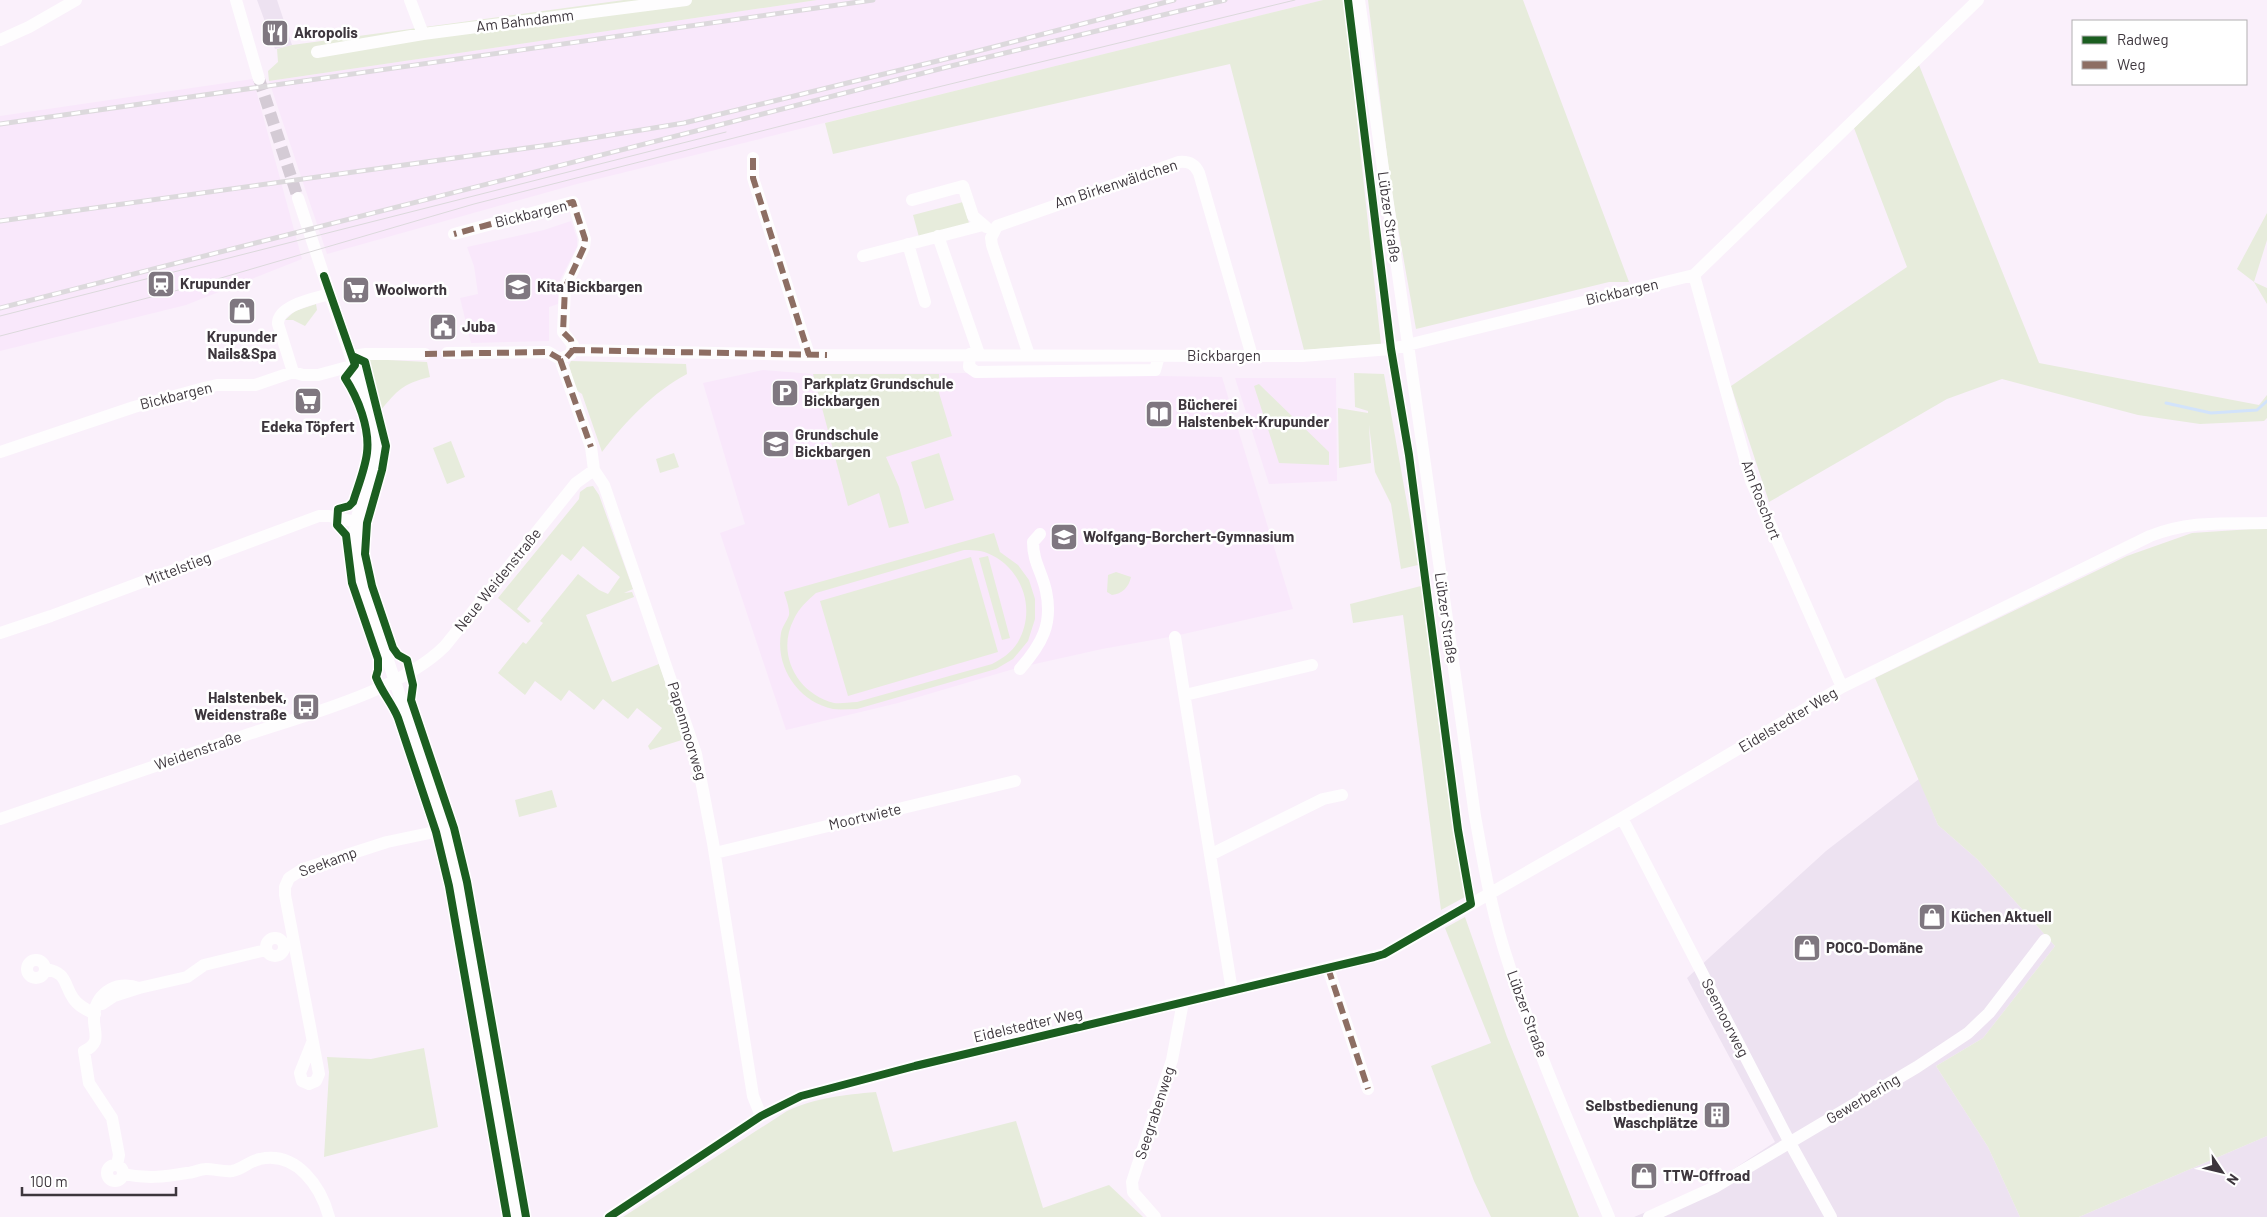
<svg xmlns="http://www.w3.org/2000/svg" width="2267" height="1217" font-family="Barlow,sans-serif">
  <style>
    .commercial { fill: #ede2f1 }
    .built { fill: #f9e8fb }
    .green { fill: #e7ecdc; fill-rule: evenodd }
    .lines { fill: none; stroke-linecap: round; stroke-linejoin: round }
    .stream { stroke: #d2e3fb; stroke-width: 3 }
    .minor-tunnel { stroke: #d4cbd5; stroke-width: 12; stroke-dasharray: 12 6; stroke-linecap: butt }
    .minor { stroke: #fefdfe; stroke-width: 12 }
    .tram { stroke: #dcd9dc; stroke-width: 1 }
    .rail-casing { stroke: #dcd9dc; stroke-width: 5 }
    .rail { stroke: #fff; stroke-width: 3; stroke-dasharray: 9; stroke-linecap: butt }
    .quiet { stroke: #8d6e63; stroke-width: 6; stroke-dasharray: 12 6; stroke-linecap: butt }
    .cycleway-casing { stroke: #fff; stroke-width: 11 }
    .cycleway { stroke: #1b5e20; stroke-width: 8 }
    .labels { text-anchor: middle; stroke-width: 5; stroke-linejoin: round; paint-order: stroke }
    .street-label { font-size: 15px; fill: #3d363d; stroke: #fff }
    .poi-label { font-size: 15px; font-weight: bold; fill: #3d363d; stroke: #fff; text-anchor: start }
  </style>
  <rect width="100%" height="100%" fill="#faf0fb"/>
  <path class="commercial" d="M257,0H277L292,45L275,49Z
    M1919,779L1938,825L1977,859L2055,946L1983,1038L1936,1066L1988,1147L2020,1217H1634L1706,1187L1775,1142L1687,978L1826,851Z
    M2267,1136V1217H2079Z"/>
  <path class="built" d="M817,0H1323L577,184L327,254L269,81Z
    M253,79L302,259L186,305L0,351V116Z
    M571,221L577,238V247L560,280L558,304L549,307V341L471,343L460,298L478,294L474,266L467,247L544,230Z
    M763,370L813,374L976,373L1222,377L1293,609L1175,636L1102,649L1017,668L898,703L786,730L720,533L745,524L703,383Z
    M1235,378H1336L1337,481L1269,484Z"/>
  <path class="green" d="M624,0H817L269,81L268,71L278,62L277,49L292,45Z
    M1323,0H1344L1381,344L1304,350L1230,64L833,154L825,123Z
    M1368,0H1523L1629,282H1609L1416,329L1391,188Z
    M1919,65L2039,363L2259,405L2267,395V418L2264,421L2200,424L2138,415L2002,379L1947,399L1769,502L1731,386L1907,267L1854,128Z
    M963,202L969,223L919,237L913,215Z
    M2267,213V240L2254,282L2267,288V304L2254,282L2237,269Z
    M316,304L317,310L305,326L293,320H285L295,311Z
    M369,359L427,362L430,377C402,384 398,390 380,411L367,362Z
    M571,361L686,364L687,374C653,392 626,421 602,452L582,394L576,390L569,365Z
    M1354,373L1384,374L1418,565L1401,569L1391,504L1375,472L1369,425L1371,463L1339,468L1338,408L1368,413V411L1355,407Z
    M813,374H939V393L952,436L886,457L899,487L909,523L889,528L879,493L848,506Z
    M1259,384L1329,452V465L1279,463L1254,386Z
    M451,441L465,477L447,484L433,448Z
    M674,453L679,467L660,473L656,459Z
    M939,453L954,500L925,509L911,462Z
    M593,486L599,495L633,589L624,593L632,592L634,597L586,615L612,682L659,664L685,739L650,750L648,746L662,728L637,708L628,719L603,699L594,710L569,690L561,701L535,681L525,695L498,673L523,642L526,644L543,623L540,621L578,574L599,590L608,594L620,577L583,546L571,561L562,554L517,609L531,621L528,623L498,598L579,499L580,492L587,487Z
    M2267,528V1136L2079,1217H2020L1988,1147L1936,1066L1983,1038L2055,946L1977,859L1938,825L1875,678L2127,556L2192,533Z
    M994,533L1000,552L1018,565L1029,580L1035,599V619L1028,641L1013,659L996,669L857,709C849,709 840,710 833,709C799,702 775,668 781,633C782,627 787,621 789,615C790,609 786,599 784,592ZM964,550C971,550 980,550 987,553C1022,567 1037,609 1018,642C1012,652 1002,659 992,664L857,702C849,702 841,704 834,703C796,693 776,653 794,619C799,608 808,600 816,593Z
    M988,556L1010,638L1002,640L979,558Z
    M971,557L998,652L848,696L820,601Z
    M1116,572L1131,577C1129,587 1122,594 1112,595L1107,592L1108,575Z
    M1421,586L1447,789L1465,897L1441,910L1403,615L1353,623L1350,604Z
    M552,790L557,807L519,817L515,800Z
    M1465,917L1507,1037L1579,1217H1491L1474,1181L1431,1066L1491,1043L1445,928Z
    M424,1048L438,1127L324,1157L329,1072L327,1057L371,1059Z
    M876,1092L893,1152L1016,1121L1043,1208L1109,1185L1143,1217H623L787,1111C818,1097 843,1095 876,1092Z"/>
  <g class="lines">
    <path class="stream" d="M2166,403L2211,413L2257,410L2267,401"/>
    <path class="minor-tunnel" d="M259,79L298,198"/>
    <path class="minor" d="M236,0L259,79
      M410,0L423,34
      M1359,0L1475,816C1483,860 1490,903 1503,946C1531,1038 1571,1128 1609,1217
      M0,40L29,27L76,0
      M317,52L423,34L686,0
      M753,158V178L809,355
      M298,198L375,430C377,466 363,488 356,522C353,541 356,561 361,580L432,792L452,863L476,976L491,1064L499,1130L510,1170L517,1217
      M912,200L963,186L973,216L986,227
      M938,236L979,354
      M908,244L925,302
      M863,256L983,225
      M1694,275L1751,481L1842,687
      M573,350L809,355L1302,356L1391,349L1694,275L1978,0
      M447,353L548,352L560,359L571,354L573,345L563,332L565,288L584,247L585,239L573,202L454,234
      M970,354L969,367L976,372L1155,370L1159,356
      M1029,355L992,245L991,238L997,226L1179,162C1189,161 1195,164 1199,173L1252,356
      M352,356L366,354H425
      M560,359L591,447L594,470L604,485L696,754L713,843L753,1096L761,1116
      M293,372L278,324C277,305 316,298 330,294
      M0,452L134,407L204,388L217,385H255L293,372L303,375H318L355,365
      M0,633L51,616L319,516H329L356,522
      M1175,637L1232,991
      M1020,669C1042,644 1053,624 1046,591C1042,572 1033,562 1033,542L1040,534
      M1185,695L1312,665
      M1622,818L1790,1143L1831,1217
      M0,819C80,791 160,764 240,737C302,716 399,692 445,646L576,483L594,470
      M715,853L1015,781
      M1210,855L1323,799L1342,795
      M266 947a9 9 0 1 1 18 0a9 9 0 1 1-18 0Z
      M27 969a9 9 0 1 1 18 0a9 9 0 1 1-18 0Z
      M1328,968L1368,1089
      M45,969C68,973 63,983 73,998C78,1006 87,1010 95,1014
      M102,1004L114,996L139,988L187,977L204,965L266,950
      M312,1043L300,1073L302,1081L309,1084L316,1081L319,1074L285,895V887L289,878L303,869L387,842L444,830
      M107 1173a8 8 0 1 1 16 0a8 8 0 1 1-16 0Z
      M117,1165L119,1155L112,1118L89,1083L84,1051C89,1049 93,1046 95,1041C97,1035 94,1027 94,1021C93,995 115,979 139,988
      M123,1174C147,1179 163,1177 187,1173C193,1173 200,1169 206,1169C215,1169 223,1172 232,1171C243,1169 249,1161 260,1159C297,1151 321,1187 329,1217
      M609,1217L761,1116L801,1096L915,1066L1384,954L1622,818L1842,687L2150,536C2192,520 2223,524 2267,523
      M1155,1217L1133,1192L1132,1182L1172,1060L1183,1002
      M1649,1217L1715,1187L1917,1067L1968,1033L1989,1013L2045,940"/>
    <path class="tram" d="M0,316L726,132
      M0,336L190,287L474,204L852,108L1295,0"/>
    <g class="rail-casing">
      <path id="rail" d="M0,124L873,0
        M0,221L556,144L684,123L974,52L1174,0
        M0,308L951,66L1225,0"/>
    </g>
    <use href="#rail" class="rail"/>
    <path class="quiet" d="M753,158V178L809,355
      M573,350L827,355
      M425,354L548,352L560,359L566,358L573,350L571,340L563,332L565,288L584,247L585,239L573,202L454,234
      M560,359L591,447
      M1328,968L1368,1089"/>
    <g class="cycleway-casing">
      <path id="cycleway" d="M324,276L355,365L345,378C358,398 370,428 367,453C365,469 358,486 353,502L349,506L338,509L337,525L346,535L352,583L378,659V670L376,677C382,693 392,703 398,718L436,832L449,886L507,1217
        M352,356L365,362L386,446L382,470L367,523L365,554L372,586L393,648L398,655L407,660L413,685L411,700L454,828L467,882L526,1217
        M609,1217L761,1116L801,1096L915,1066L1374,957L1384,954L1471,904L1458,830L1409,455L1391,349L1348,0"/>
    </g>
    <use href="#cycleway" class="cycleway"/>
  </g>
  <defs>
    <g id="restaurant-square" transform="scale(1.4375)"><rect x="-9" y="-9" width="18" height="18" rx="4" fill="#7f7780" stroke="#fff"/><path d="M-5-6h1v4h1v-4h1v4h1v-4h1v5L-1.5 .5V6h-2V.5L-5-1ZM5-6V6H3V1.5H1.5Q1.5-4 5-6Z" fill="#fff"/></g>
    <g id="station-square" transform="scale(1.4375)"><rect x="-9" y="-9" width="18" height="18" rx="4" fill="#7f7780" stroke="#fff"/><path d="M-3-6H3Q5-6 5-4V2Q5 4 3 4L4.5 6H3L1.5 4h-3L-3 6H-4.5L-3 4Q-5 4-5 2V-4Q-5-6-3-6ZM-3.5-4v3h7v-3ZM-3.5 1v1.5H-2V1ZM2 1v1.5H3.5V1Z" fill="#fff"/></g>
    <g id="school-square" transform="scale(1.4375)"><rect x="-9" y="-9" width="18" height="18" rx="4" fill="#7f7780" stroke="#fff"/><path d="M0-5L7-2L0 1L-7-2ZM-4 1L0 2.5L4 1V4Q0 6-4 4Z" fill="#fff"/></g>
    <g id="supermarket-square" transform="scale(1.4375)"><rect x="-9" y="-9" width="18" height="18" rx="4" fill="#7f7780" stroke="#fff"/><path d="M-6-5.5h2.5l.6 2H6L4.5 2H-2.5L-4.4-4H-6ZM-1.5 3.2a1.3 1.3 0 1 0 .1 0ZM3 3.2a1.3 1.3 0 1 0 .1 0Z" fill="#fff"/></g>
    <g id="shop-square" transform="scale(1.4375)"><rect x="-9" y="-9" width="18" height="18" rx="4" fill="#7f7780" stroke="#fff"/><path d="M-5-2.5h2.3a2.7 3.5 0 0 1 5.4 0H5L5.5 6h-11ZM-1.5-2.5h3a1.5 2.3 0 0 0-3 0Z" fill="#fff"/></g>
    <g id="civic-square" transform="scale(1.4375)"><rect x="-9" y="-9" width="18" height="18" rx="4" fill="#7f7780" stroke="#fff"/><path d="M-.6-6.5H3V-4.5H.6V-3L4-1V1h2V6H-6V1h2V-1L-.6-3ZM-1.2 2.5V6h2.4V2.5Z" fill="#fff"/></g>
    <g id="parking-square" transform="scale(1.4375)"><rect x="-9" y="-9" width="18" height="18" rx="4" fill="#7f7780" stroke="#fff"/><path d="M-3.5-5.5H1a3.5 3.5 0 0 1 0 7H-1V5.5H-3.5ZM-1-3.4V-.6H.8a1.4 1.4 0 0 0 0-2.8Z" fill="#fff"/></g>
    <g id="library-square" transform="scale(1.4375)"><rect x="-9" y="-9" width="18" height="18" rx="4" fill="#7f7780" stroke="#fff"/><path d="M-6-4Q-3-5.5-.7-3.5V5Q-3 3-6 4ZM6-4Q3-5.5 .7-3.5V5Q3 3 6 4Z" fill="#fff"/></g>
    <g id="bus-square" transform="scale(1.4375)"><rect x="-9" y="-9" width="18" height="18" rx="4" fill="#7f7780" stroke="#fff"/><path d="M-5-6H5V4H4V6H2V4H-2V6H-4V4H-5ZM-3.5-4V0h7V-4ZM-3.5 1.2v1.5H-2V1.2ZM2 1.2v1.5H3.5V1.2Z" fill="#fff"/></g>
    <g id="building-square" transform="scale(1.4375)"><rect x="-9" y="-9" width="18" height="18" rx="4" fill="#7f7780" stroke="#fff"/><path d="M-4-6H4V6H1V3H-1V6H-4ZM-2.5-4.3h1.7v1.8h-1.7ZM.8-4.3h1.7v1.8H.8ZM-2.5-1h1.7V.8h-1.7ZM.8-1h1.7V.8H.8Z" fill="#fff"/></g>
  </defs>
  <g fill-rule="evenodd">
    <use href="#restaurant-square" x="275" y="33"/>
    <use href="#station-square" x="161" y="284"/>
    <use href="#school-square" x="518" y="287"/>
    <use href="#supermarket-square" x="356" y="290"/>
    <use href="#shop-square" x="242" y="311"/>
    <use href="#civic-square" x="443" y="327"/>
    <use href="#parking-square" x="785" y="393"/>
    <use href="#supermarket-square" x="308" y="401"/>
    <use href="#library-square" x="1159" y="414"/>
    <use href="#school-square" x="776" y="444"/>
    <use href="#school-square" x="1064" y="537"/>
    <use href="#bus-square" x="306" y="707"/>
    <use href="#shop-square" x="1932" y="917"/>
    <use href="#shop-square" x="1807" y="948"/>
    <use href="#building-square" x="1717" y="1115"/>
    <use href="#shop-square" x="1644" y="1176"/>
  </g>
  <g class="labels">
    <g class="street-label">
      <text transform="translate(525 21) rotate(-7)" y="5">Am Bahndamm</text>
      <text transform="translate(1116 184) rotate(-18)" y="5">Am Birkenwäldchen</text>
      <text transform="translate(531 214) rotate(-14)" y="5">Bickbargen</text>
      <text transform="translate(1389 217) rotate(82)" y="5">Lübzer Straße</text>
      <text transform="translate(1622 292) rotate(-13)" y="5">Bickbargen</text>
      <text x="1224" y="361">Bickbargen</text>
      <text transform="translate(176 396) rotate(-14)" y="5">Bickbargen</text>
      <text transform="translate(1761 500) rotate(69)" y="5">Am Roschort</text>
      <text transform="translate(178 569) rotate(-21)" y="5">Mittelstieg</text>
      <text transform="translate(498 580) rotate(-51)" y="5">Neue Weidenstraße</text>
      <text transform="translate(1446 618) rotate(82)" y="5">Lübzer Straße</text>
      <text transform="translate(1788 720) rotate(-31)" y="5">Eidelstedter Weg</text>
      <text transform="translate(687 731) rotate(73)" y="5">Papenmoorweg</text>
      <text transform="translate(198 751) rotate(-19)" y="5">Weidenstraße</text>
      <text transform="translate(865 817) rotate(-13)" y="5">Moortwiete</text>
      <text transform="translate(328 862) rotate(-20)" y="5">Seekamp</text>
      <text transform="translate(1527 1014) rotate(70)" y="5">Lübzer Straße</text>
      <text transform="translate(1725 1018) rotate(63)" y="5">Seemoorweg</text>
      <text transform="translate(1028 1025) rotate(-13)" y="5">Eidelstedter Weg</text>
      <text transform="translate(1863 1099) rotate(-31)" y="5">Gewerbering</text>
      <text transform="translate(1155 1113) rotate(-72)" y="5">Seegrabenweg</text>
    </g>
    <g class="poi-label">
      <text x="294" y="38">Akropolis</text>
      <text x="180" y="289">Krupunder</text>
      <text x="537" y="292">Kita Bickbargen</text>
      <text x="375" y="295">Woolworth</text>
      <text x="462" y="332">Juba</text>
      <text x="242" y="342" text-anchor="middle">Krupunder<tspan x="242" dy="17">Nails&amp;Spa</tspan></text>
      <text x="804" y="389">Parkplatz Grundschule<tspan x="804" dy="17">Bickbargen</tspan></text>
      <text x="1178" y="410">Bücherei<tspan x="1178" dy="17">Halstenbek-Krupunder</tspan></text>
      <text x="308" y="432" text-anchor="middle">Edeka Töpfert</text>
      <text x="795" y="440">Grundschule<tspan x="795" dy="17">Bickbargen</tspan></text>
      <text x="1083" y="542">Wolfgang-Borchert-Gymnasium</text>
      <text x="287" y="703" text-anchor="end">Halstenbek,<tspan x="287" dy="17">Weidenstraße</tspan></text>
      <text x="1951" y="922">Küchen Aktuell</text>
      <text x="1826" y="953">POCO-Domäne</text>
      <text x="1698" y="1111" text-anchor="end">Selbstbedienung<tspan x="1698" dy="17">Waschplätze</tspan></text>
      <text x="1663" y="1181">TTW-Offroad</text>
    </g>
  </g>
  <rect x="2072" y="20" width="175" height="65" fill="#ffffff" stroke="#b1afb1"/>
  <rect x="2082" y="36" width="25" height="8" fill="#1b5e20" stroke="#b1afb1"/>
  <text x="2117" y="45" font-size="15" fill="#3d363d">Radweg</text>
  <rect x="2082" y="61" width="25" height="8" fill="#8d6e63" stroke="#b1afb1"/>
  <text x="2117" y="70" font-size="15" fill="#3d363d">Weg</text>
  <g transform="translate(2222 1172) rotate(125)" stroke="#ffffff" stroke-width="4" paint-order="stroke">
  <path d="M0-4L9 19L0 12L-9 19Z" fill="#3d363d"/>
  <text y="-8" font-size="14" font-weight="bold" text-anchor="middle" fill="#3d363d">N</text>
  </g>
  <path d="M22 1187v8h154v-8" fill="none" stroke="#3d363d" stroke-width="2.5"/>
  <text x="30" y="1187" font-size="15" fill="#3d363d" stroke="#ffffff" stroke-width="4" paint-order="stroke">100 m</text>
</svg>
